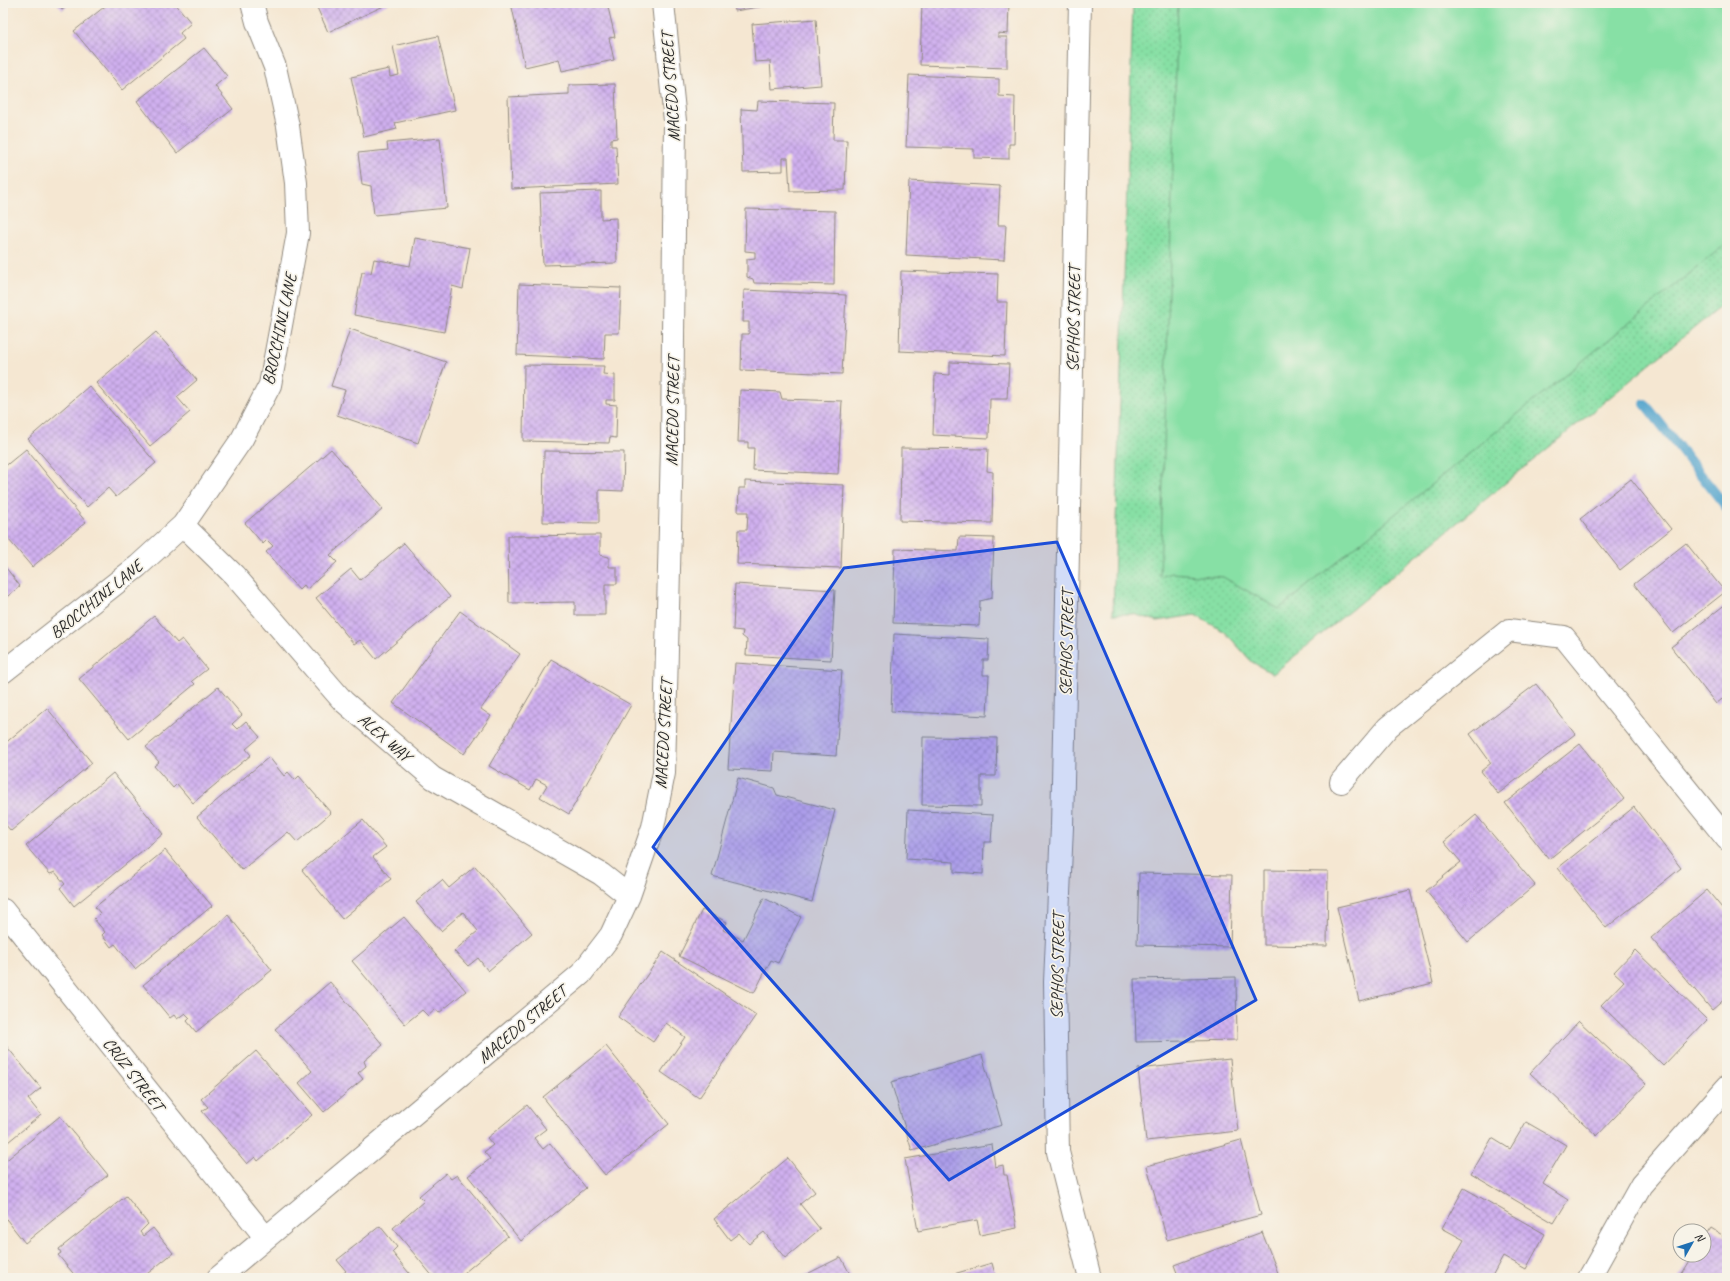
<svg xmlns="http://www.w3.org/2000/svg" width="1730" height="1281" font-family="Caveat,sans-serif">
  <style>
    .green { fill: url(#green-dots); stroke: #598668 }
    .pitch { fill: #87e0a5; stroke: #598668 }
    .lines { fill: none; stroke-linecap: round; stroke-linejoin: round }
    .stream { stroke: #53a4cd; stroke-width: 10 }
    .building { fill: url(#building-cross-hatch) }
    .minor-casing { stroke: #90897e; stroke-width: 24 }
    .tertiary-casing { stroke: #90897e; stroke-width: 24 }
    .minor { stroke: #fff; stroke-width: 22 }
    .tertiary { stroke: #fff; stroke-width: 22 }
    .marked { fill: #1d4ed8; fill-opacity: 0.2; stroke: #1d4ed8; stroke-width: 3; stroke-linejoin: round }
    .labels { text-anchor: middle; stroke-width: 3.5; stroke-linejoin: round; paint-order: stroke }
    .street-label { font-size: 17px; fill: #2b2b2b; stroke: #f7f3e8 }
  </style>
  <defs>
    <pattern id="green-dots" width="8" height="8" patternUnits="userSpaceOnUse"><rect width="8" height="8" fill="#87e0a5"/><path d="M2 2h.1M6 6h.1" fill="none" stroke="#75c08e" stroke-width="1.8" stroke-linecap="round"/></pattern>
    <pattern id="building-cross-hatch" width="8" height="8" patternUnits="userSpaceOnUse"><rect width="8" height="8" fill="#d0b0ef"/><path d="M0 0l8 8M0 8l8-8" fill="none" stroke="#a98fc2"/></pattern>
  </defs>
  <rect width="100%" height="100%" fill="#f7f3e8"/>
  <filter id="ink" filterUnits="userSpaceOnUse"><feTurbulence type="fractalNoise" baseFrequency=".025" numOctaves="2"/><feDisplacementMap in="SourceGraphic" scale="8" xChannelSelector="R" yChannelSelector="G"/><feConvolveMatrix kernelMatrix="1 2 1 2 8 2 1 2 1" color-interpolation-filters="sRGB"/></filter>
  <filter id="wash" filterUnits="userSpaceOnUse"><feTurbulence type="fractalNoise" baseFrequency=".012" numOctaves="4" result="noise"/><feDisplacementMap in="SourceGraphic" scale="16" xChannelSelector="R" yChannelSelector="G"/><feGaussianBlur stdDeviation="0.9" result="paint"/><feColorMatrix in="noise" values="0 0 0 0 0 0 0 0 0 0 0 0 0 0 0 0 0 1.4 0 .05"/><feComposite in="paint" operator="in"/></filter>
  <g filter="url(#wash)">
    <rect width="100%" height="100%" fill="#f5e7d2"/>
    <path class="green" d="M1133,3H1727V301L1273,674L1252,662L1225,632L1195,615L1157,621L1133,614H1113Z"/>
    <path class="pitch" d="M1178,3H1727V243L1279,609L1223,577L1172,573L1160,577Z"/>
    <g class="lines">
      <path class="stream" d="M1645,404L1727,508"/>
    </g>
    <g id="blocks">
      <path class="building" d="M57,3H71L62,10Z
        M109,3H175L191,23L180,33L184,39L122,90L74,31Z
        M315,3H390L328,32Z
        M511,3H591L592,5L607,3L615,37L609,38L614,60L562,71L559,59L525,67Z
        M734,3H776V4L735,11Z
        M922,3H1009L1008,34L998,33V37H1007V68L920,65Z
        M816,19L821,85L772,89L770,61L755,62L752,24Z
        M438,36L455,110L395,123L397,129L364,137L351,77L389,69L390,77L399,75L393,46Z
        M204,48L227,76L215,86L233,109L177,153L137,101Z
        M909,75L999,79V96L1015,97L1014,144H1009V159L974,158V149L906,147Z
        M615,84L617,138L611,139V146H616L618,184L511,189L508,97L569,94V85Z
        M758,101L834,103L833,140H847L845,190L790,191L788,158H783V171L743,172L741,109L757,110Z
        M440,138L447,208L374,215L371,186L362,184L358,153L388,150L387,143Z
        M909,181L1000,186L998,225H1006L1004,260L906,255Z
        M601,191V219L616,218L617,263L543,265L540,193Z
        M746,209L835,211L834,285L754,283L753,279L747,277V259L755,258V252L745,251Z
        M415,238L470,248L463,289L452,286L444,332L354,315L362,272L371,273L374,259L410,266Z
        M901,271L998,274L997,302H1007L1005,356L899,351Z
        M519,284L621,288L619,333H605L604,359L517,355Z
        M744,290L846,295L842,374L741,370L742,334H749V322H743Z
        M350,329L446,362L418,443L337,415L345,390L331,386Z
        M156,332L197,380L177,397L190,412L150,446L96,383Z
        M950,362L1009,364L1007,399H990L989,438L933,435L935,374L950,375Z
        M524,365L604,366L603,374L615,375V400H606V404L617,405L616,438L610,437L609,443L523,441Z
        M89,386L156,463L116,497L108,488L87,507L28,439Z
        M740,390L780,392L782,399L842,401L838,474L753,470L754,448H748V442H738Z
        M901,448L988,449L987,471L993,472L992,523L900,521Z
        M26,449L86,522L32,567L3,533V468Z
        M331,449L383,509L330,555L337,562L307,589L304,585L299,590L266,552L273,546L267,540L263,544L245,523Z
        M544,451L624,452L623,491L599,490V523L543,522Z
        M1631,479L1671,529L1620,570L1580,519Z
        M745,481L844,485L841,568L737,564L738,530H747L748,512H738L739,488H745Z
        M600,535V555L609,557V567H617V584H605V615H575V602L509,603L508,536Z
        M959,537L994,538L992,598L980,601L979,626L893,623L895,549L958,551Z
        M404,543L450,597L376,659L360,640L354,644L316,598L351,569L360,580Z
        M1686,543L1725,592L1673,633L1634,584Z
        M3,564L20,586L3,600Z
        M735,584L835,590L831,660L746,655L747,640L742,636L743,631L733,630Z
        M1727,603V695L1716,704L1671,647Z
        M460,611L520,654L481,709L491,716L464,754L393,703Z
        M154,616L177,643L182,639L207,669L192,681L195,684L129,739L79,679Z
        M894,634L989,639L988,660H983V675H989L987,716L891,711Z
        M551,659L631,705L569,814L540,797L547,785L536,779L530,790L489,766Z
        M735,663L842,670L836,756L774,752L773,771L728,769Z
        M1536,684L1575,734L1498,794L1481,771L1491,763L1470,734Z
        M218,687L242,715L232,724L237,729L246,721L260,737L246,749L251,755L193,803L177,784L173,788L154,766L159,762L146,747Z
        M47,708L92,763L11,831L3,822V745Z
        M923,737L997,738L996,776H981V806L922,805Z
        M1580,744L1624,799L1549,859L1505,803Z
        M269,757L284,776L288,772L295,780L299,776L331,813L297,842L288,832L242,870L197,817Z
        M113,773L163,834L74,906L60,888L65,884L55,872L50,874L26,846Z
        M738,778L774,788L777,795L835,810L812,902L712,876Z
        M1634,807L1681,868L1606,928L1558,868Z
        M908,810L993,815L991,842H984L983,874L954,872V862L906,859Z
        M1476,815L1535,885L1468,942L1426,891L1461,862L1444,842Z
        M363,820L386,847L373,857L391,879L342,919L302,870Z
        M165,850L212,906L135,969L115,944L111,947L102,935L105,932L94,919L100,913L95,907Z
        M475,866L532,933L488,971L478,958L468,966L454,951L478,931L463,912L441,931L416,902L442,880L449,888Z
        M1264,870L1328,871L1327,946L1264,945Z
        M1139,873L1232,875L1230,947L1137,945Z
        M1410,890L1433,983L1359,1001L1337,907Z
        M1707,890L1727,914V997L1712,1010L1651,938Z
        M764,898L801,917L778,963L771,960L754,993L679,956L702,910L727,922L723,930L743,940Z
        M228,915L272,970L196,1032L187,1021L190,1018L185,1013L177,1019L174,1015L170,1018L143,985Z
        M404,917L466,991L439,1013L436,1009L428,1016L422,1010L405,1024L352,961Z
        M1635,950L1707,1020L1663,1066L1601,1005L1624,981L1614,972Z
        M663,952L756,1015L699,1098L661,1072L685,1037L666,1023L653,1042L618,1017Z
        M1236,977L1237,1040L1136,1042L1134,979Z
        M330,982L383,1045L364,1061L366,1066L358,1073L363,1079L324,1112L299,1083L312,1071L275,1029Z
        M1579,1021L1646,1084L1597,1136L1530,1073Z
        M3,1042L41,1088L28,1099L41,1115L3,1146Z
        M606,1046L669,1124L605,1175L543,1097Z
        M256,1051L312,1115L258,1161L255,1157L247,1164L202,1111L208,1107L201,1099Z
        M982,1055L1002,1125L912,1151L891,1082Z
        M1230,1059L1238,1131L1146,1141L1138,1069Z
        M527,1105L546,1129L534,1138L543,1149L550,1143L586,1188L521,1241L468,1176L490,1159L484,1152L493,1145L487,1138Z
        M60,1116L108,1175L25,1243L3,1215V1163Z
        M1526,1122L1566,1145L1543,1184L1568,1200L1554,1223L1471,1174L1492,1138L1510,1149Z
        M1241,1140L1261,1215L1167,1240L1147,1166Z
        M992,1144L995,1167L1003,1165L1004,1175H1007L1017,1228L980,1235L977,1220L918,1231L905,1159Z
        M788,1158L815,1192L800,1204L820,1229L785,1258L764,1232L749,1244L739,1233L730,1240L714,1219Z
        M446,1173L451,1179L457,1175L508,1236L458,1278H434L393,1228L424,1201L419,1196Z
        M1464,1188L1545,1234L1526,1269L1503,1256L1491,1278H1449L1444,1275L1464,1240L1442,1228Z
        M126,1196L148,1224L140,1232L143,1236L153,1228L173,1253L142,1278H77L58,1255L61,1253L59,1249Z
        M380,1226L397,1247L392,1252L413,1278H338L346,1271L337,1260Z
        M1711,1228L1727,1238V1278H1679L1693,1255H1704V1238Z
        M1262,1232L1280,1278H1179L1174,1265Z
        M841,1257L852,1278H799Z
        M992,1263L996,1278H951L950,1275Z"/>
    </g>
  </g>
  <g filter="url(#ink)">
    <use href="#blocks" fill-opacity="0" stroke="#90897e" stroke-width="1"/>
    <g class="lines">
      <g class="minor-casing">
        <path id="minor" d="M183,525L234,575L343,701L433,778L601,874L629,896
          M3,672L138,566L183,525L242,439L270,385L298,233L296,183L288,126L275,67L257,22L252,3
          M1341,782L1388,727L1509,630L1564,637L1727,839
          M3,910L266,1238
          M218,1278L581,974L611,935L629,896L653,827L664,773L672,446L675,121L663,3
          M1589,1278L1641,1185L1727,1087"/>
      </g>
      <g class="tertiary-casing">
        <path id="tertiary" d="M1080,3L1062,827L1055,982L1058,1152L1090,1278"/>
      </g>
      <use href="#minor" class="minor"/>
      <use href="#tertiary" class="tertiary"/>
    </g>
  </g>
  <path class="marked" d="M1057,542L1256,1000L949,1180L653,847L844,568Z"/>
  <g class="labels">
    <g class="street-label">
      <text transform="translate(670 87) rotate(-94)" y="6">MACEDO STREET</text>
      <text transform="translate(1073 319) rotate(-89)" y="6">SEPHOS STREET</text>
      <text transform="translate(279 329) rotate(-78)" y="6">BROCCHINI LANE</text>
      <text transform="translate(672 411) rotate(-89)" y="6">MACEDO STREET</text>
      <text transform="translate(96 599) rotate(-39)" y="6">BROCCHINI LANE</text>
      <text transform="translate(1066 643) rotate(-89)" y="6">SEPHOS STREET</text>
      <text transform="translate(663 734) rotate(-87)" y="6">MACEDO STREET</text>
      <text transform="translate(385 737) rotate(41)" y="6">ALEX WAY</text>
      <text transform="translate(1057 966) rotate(-89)" y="6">SEPHOS STREET</text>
      <text transform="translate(522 1024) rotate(-40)" y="6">MACEDO STREET</text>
      <text transform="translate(134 1074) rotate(52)" y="6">CRUZ STREET</text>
    </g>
  </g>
  <rect width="1730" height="1281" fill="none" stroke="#f7f3e8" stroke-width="16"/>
  <g transform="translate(1692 1243) rotate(51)"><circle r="19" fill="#f7f3e8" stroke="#a5a39c"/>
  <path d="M0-3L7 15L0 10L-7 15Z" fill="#1f6fb2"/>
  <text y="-6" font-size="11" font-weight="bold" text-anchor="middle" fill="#2b2b2b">N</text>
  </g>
</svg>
